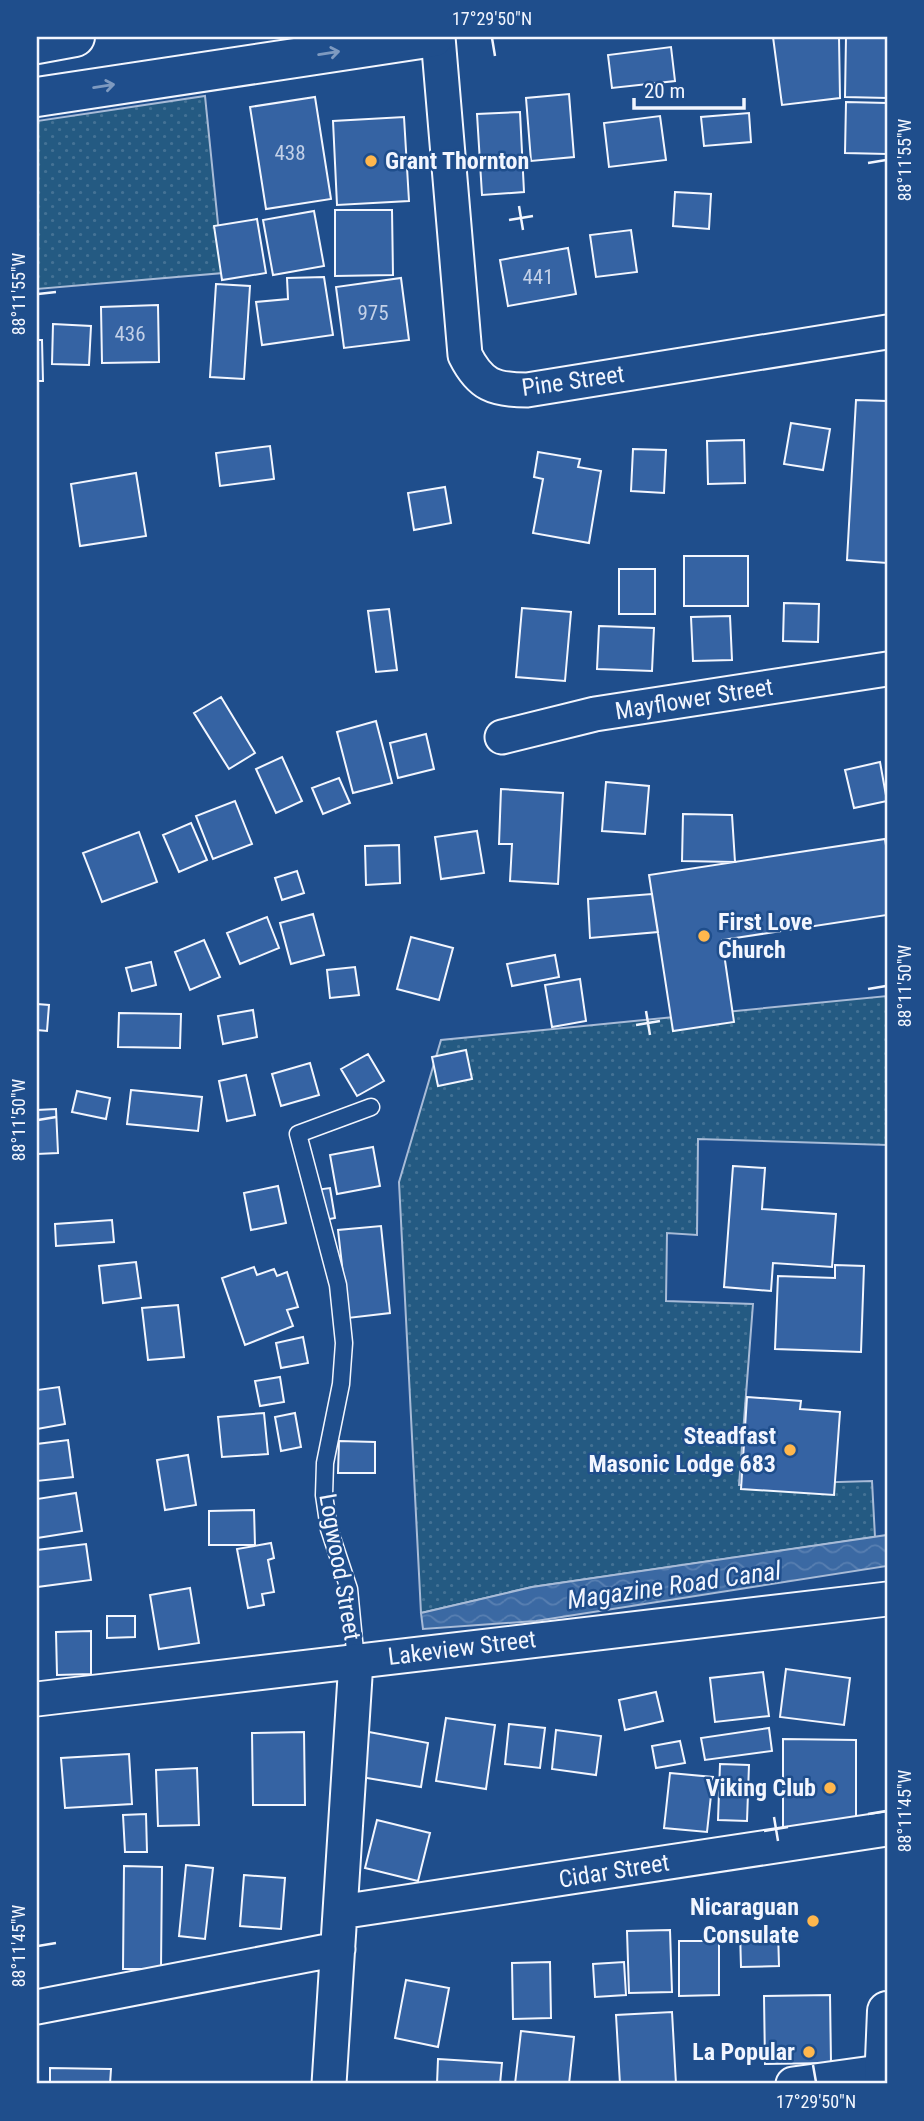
<svg xmlns="http://www.w3.org/2000/svg" width="924" height="2121" font-family="'Roboto Condensed',sans-serif">
  <style>
    .grass { fill: url(#grass-dots); stroke: #a8bbd7; stroke-width: 2 }
    .water { fill: url(#water-waves); stroke: #a8bbd7; stroke-width: 2 }
    .building { fill: #3563a3; stroke: #f2f6ff; stroke-width: 2 }
    .lines { fill: none; stroke-linecap: round; stroke-linejoin: round }
    .lane-casing { stroke: #f2f6ff; stroke-width: 19 }
    .street-casing { stroke: #f2f6ff; stroke-width: 37 }
    .secondary-casing { stroke: #f2f6ff; stroke-width: 42 }
    .primary-casing { stroke: #f2f6ff; stroke-width: 42 }
    .lane { stroke: #1f4e8c; stroke-width: 16 }
    .street { stroke: #1f4e8c; stroke-width: 33 }
    .secondary { stroke: #1f4e8c; stroke-width: 38 }
    .primary { stroke: #1f4e8c; stroke-width: 38 }
    .oneway { stroke: #7e9ac0 }
    .ticks { fill: none; stroke: #f2f6ff; stroke-width: 2.5 }
    .poi-dot { fill: #ffb74d; stroke: #1f4e8c; stroke-width: 2.5 }
    .labels { text-anchor: middle; stroke-width: 5; stroke-linejoin: round; paint-order: stroke }
    .number-label { font-size: 21px; fill: #c3d1e8 }
    .poi-label { font-size: 24px; font-weight: bold; fill: #f2f6ff; stroke: #1f4e8c; text-anchor: end }
    .street-label { font-size: 24px; fill: #f2f6ff; stroke: #1f4e8c }
    .water-label { font-size: 26px; font-style: italic; fill: #f2f6ff; stroke: #1f4e8c }
    .neatline { fill: none; stroke: #f2f6ff; stroke-width: 2.5 }
    .ticks-label { font-size: 18px; text-anchor: middle; fill: #f2f6ff }
  </style>
  <defs>
    <pattern id="grass-dots" width="8" height="8" patternUnits="userSpaceOnUse" patternTransform="scale(1.75)"><rect width="8" height="8" fill="#245a82"/><path d="M2 2h.1M6 6h.1" fill="none" stroke="#447295" stroke-width="1.8" stroke-linecap="round"/></pattern>
    <pattern id="water-waves" width="16" height="10" patternUnits="userSpaceOnUse" patternTransform="scale(1.75)"><rect width="16" height="10" fill="#3b69a3"/><path d="M0 5q4-4 8 0t8 0" fill="none" stroke="#587fb1"/></pattern>
  </defs>
  <rect width="100%" height="100%" fill="#1f4e8c"/>
  <path class="grass" d="M205,96L223,273L37,289V121Z
    M887,996V1145L698,1139L697,1235L667,1233L666,1301L753,1304L739,1485L872,1481L875,1537L532,1587L421,1613L399,1182L441,1040Z"/>
  <path class="water" d="M887,1535V1566L536,1621L423,1629L421,1613L532,1587Z"/>
  <path class="building" d="M773,37H839L840,98L782,105Z
    M846,37H887V98L845,97Z
    M671,47L675,81L612,88L608,55Z
    M569,94L574,157L531,161L526,98Z
    M315,97L331,199L266,209L250,107Z
    M846,102L887,103V154L845,153Z
    M520,112L524,192L482,195L477,114Z
    M749,113L751,142L704,146L701,117Z
    M660,116L666,160L609,167L604,123Z
    M404,117L409,201L337,205L333,121Z
    M675,192L711,194L709,229L673,226Z
    M335,210H392L393,275L335,276Z
    M314,211L324,266L273,275L263,220Z
    M257,219L266,273L222,280L214,226Z
    M631,230L637,272L596,277L590,235Z
    M568,248L576,294L508,306L500,260Z
    M324,277L333,335L262,345L256,302L288,299L287,278Z
    M401,278L409,340L344,348L336,287Z
    M216,284L250,286L244,379L210,377Z
    M158,305L159,362L102,363L101,307Z
    M53,324L91,326L89,365L52,364Z
    M37,340H42L43,381H37Z
    M856,400L887,401V563L847,560Z
    M791,423L830,429L823,470L784,464Z
    M744,440L745,483L708,484L707,441Z
    M270,446L274,479L220,486L216,453Z
    M633,449L666,450L664,493L631,491Z
    M538,452L580,459L578,467L601,471L589,543L533,533L543,479L534,477Z
    M136,473L146,536L80,546L71,484Z
    M445,487L451,523L414,530L408,493Z
    M684,556H748V606H684Z
    M619,569H655V614H619Z
    M784,603L819,604L818,642L783,641Z
    M522,608L571,612L565,681L516,677Z
    M389,609L397,670L376,672L368,611Z
    M730,616L732,660L693,661L691,617Z
    M599,626L654,628L652,671L597,669Z
    M221,697L255,753L229,769L194,713Z
    M376,721L392,783L353,793L337,732Z
    M426,734L434,769L398,778L390,743Z
    M282,757L302,801L276,813L256,769Z
    M880,762L887,801L854,808L845,770Z
    M339,778L350,803L323,814L312,788Z
    M606,782L649,786L645,834L602,831Z
    M501,789L563,793L558,884L510,881L512,844H499Z
    M235,801L252,844L213,859L196,816Z
    M683,814L732,815L735,862L682,861Z
    M191,823L207,860L179,872L163,835Z
    M477,831L484,873L441,879L435,837Z
    M139,832L157,882L102,902L83,853Z
    M885,839L887,852V915L722,940L734,1022L673,1031L649,875Z
    M399,845L400,883L366,885L365,846Z
    M297,871L304,893L282,900L275,878Z
    M652,894L658,932L590,938L588,899Z
    M313,914L324,955L291,964L280,923Z
    M267,917L279,948L240,964L227,933Z
    M411,937L453,948L439,1000L397,989Z
    M204,940L220,977L190,990L175,952Z
    M555,955L559,977L512,986L507,964Z
    M151,962L156,985L132,991L126,968Z
    M355,967L359,995L330,998L327,970Z
    M580,979L586,1021L552,1027L545,985Z
    M37,1004L49,1005L47,1031L37,1030Z
    M253,1010L257,1037L223,1044L218,1016Z
    M119,1013L181,1014L180,1048L118,1047Z
    M466,1050L472,1079L438,1086L432,1057Z
    M368,1054L384,1081L357,1096L341,1069Z
    M310,1063L319,1095L281,1106L272,1074Z
    M246,1075L255,1115L227,1121L219,1081Z
    M131,1090L202,1097L198,1131L127,1124Z
    M77,1091L110,1098L106,1119L72,1112Z
    M56,1109L58,1153L37,1154V1110Z
    M373,1147L380,1186L337,1194L330,1155Z
    M733,1166L765,1168L762,1209L836,1214L832,1267L773,1263L771,1291L724,1287Z
    M278,1186L286,1223L251,1230L244,1193Z
    M330,1188L335,1218L313,1222L307,1191Z
    M112,1220L114,1242L56,1246L55,1224Z
    M381,1226L390,1313L348,1318L338,1230Z
    M136,1262L141,1298L103,1303L99,1266Z
    M835,1265L864,1266L861,1352L775,1349L778,1276L835,1278Z
    M254,1267L257,1275L274,1269L277,1276L287,1272L298,1307L287,1310L293,1326L245,1345L222,1278Z
    M178,1305L184,1357L148,1360L142,1308Z
    M303,1337L308,1363L281,1368L276,1343Z
    M280,1377L284,1402L260,1406L255,1381Z
    M59,1387L65,1424L37,1429V1390Z
    M747,1397L801,1401L800,1409L840,1412L834,1495L741,1489Z
    M264,1413L268,1454L222,1457L218,1417Z
    M295,1413L301,1447L281,1451L275,1417Z
    M68,1440L73,1477L37,1481V1444Z
    M339,1441L375,1442V1473H338Z
    M188,1455L196,1505L165,1510L157,1460Z
    M76,1493L82,1531L37,1538V1499Z
    M254,1510L255,1545H209V1511Z
    M271,1543L274,1558L268,1560L274,1592L262,1594L264,1605L248,1608L237,1549Z
    M86,1544L91,1580L37,1587V1550Z
    M190,1588L199,1643L159,1649L150,1595Z
    M107,1616H135V1637L107,1638Z
    M91,1631V1674L57,1675L56,1632Z
    M786,1669L850,1678L844,1725L780,1717Z
    M763,1672L769,1716L715,1722L710,1678Z
    M656,1692L663,1721L625,1730L619,1700Z
    M446,1718L495,1725L486,1789L436,1781Z
    M509,1724L545,1728L540,1768L505,1764Z
    M769,1728L772,1751L705,1760L701,1738Z
    M556,1730L601,1736L596,1775L552,1769Z
    M304,1732L305,1805H253L252,1733Z
    M369,1732L428,1743L421,1787L361,1777Z
    M783,1739L856,1740V1830H783Z
    M680,1741L685,1763L656,1768L652,1746Z
    M129,1754L132,1804L65,1808L61,1758Z
    M720,1764L749,1765L747,1821L718,1820Z
    M197,1768L199,1825L158,1826L156,1770Z
    M670,1773L713,1777L707,1832L664,1828Z
    M146,1814L147,1852H125L123,1815Z
    M377,1820L430,1833L418,1881L365,1868Z
    M186,1865L213,1868L205,1939L179,1936Z
    M124,1866L162,1867L161,1969H123Z
    M244,1875L285,1878L281,1929L240,1926Z
    M670,1930L672,1992L629,1993L627,1931Z
    M778,1930L779,1966L741,1967L740,1931Z
    M679,1941H719V1995L679,1996Z
    M550,1962L551,2018L513,2019L512,1963Z
    M624,1962L626,1995L595,1997L593,1964Z
    M406,1980L449,1988L438,2047L395,2038Z
    M830,1995L831,2063L765,2064L764,1996Z
    M672,2012L676,2084H620L616,2015Z
    M521,2031L574,2037L569,2084H515Z
    M438,2059L502,2063L500,2084H437Z
    M50,2068L111,2069L110,2084H50Z"/>
  <g class="lines">
    <g class="lane-casing">
      <path id="lane" d="M356,1661L349,1589L329,1529L324,1495L325,1463L341,1384L344,1343L338,1285L298,1134L371,1107"/>
    </g>
    <g class="street-casing">
      <path id="street" d="M438,37L465,355C480,385 494,390 527,390L887,332
        M502,737L595,714L887,669
        M37,1699L887,1599
        M340,1912L887,1829
        M37,2007L338,1949
        M329,2084L356,1661
        M793,2084L887,2071"/>
    </g>
    <g class="secondary-casing">
      <path id="secondary" d="M884,2084L887,2011"/>
    </g>
    <g class="primary-casing">
      <path id="primary" d="M37,44L75,37
        M37,97L434,37"/>
    </g>
    <use href="#lane" class="lane"/>
    <use href="#street" class="street"/>
    <use href="#secondary" class="secondary"/>
    <use href="#primary" class="primary"/>
  </g>
  <defs><path id="oneway-shaft" d="M-6 0H5M1.5-3L5.5 0L1.5 3" fill="none" stroke-width="1.6" stroke-linecap="round" stroke-linejoin="round" transform="scale(1.75)"/></defs>
  <g class="oneway">
    <use href="#oneway-shaft" transform="translate(329 53) rotate(-9)"/>
    <use href="#oneway-shaft" transform="translate(104 86) rotate(-9)"/>
  </g>
  <path class="ticks" d="M492,38L495,56M868,163L886,160M519,206L523,230M509,220L533,216M38,294L56,292M868,989L886,986M646,1011L650,1035M636,1025L660,1021M38,1120L56,1117M868,1814L886,1811M774,1817L778,1841M764,1831L788,1827M38,1946L56,1943M813,2065L816,2082"/>
  <g class="poi-dot">
    <circle cx="371" cy="161" r="7"/>
    <circle cx="704" cy="936" r="7"/>
    <circle cx="790" cy="1450" r="7"/>
    <circle cx="830" cy="1788" r="7"/>
    <circle cx="813" cy="1921" r="7"/>
    <circle cx="809" cy="2052" r="7"/>
  </g>
  <g class="labels">
    <g class="number-label">
      <text x="290" y="160">438</text>
      <text x="538" y="284">441</text>
      <text x="373" y="320">975</text>
      <text x="130" y="341">436</text>
    </g>
    <g class="poi-label">
      <text x="385" y="169" text-anchor="start">Grant Thornton</text>
      <text x="718" y="930" text-anchor="start">First Love<tspan x="718" dy="28">Church</tspan></text>
      <text x="776" y="1444">Steadfast<tspan x="776" dy="28">Masonic Lodge 683</tspan></text>
      <text x="816" y="1796">Viking Club</text>
      <text x="799" y="1915">Nicaraguan<tspan x="799" dy="28">Consulate</tspan></text>
      <text x="795" y="2060">La Popular</text>
    </g>
    <g class="street-label">
      <text transform="translate(573 381) rotate(-8)" y="8">Pine Street</text>
      <text transform="translate(694 699) rotate(-9)" y="8">Mayflower Street</text>
      <text transform="translate(340 1567) rotate(80)" y="8">Logwood Street</text>
      <text transform="translate(462 1648) rotate(-7)" y="8">Lakeview Street</text>
      <text transform="translate(614 1871) rotate(-9)" y="8">Cidar Street</text>
    </g>
    <g class="water-label">
      <text transform="translate(674 1585) rotate(-8)" y="9">Magazine Road Canal</text>
    </g>
  </g>
  <rect width="924" height="2121" fill="none" stroke="#1f4e8c" stroke-width="77"/>
  <path d="M634 98v10h110v-10" fill="none" stroke="#f2f6ff" stroke-width="3.5"/>
  <text x="644" y="98" font-size="21" fill="#f2f6ff" stroke="#1f4e8c" stroke-width="5" paint-order="stroke">20 m</text>
  <rect x="38" y="38" width="848" height="2044" class="neatline"/>
  <g class="ticks-label">
    <text x="492" y="25">17°29'50"N</text>
    <text transform="translate(905 160) rotate(-90)" y="6">88°11'55"W</text>
    <text transform="translate(19 294) rotate(-90)" y="6">88°11'55"W</text>
    <text transform="translate(905 986) rotate(-90)" y="6">88°11'50"W</text>
    <text transform="translate(19 1120) rotate(-90)" y="6">88°11'50"W</text>
    <text transform="translate(905 1811) rotate(-90)" y="6">88°11'45"W</text>
    <text transform="translate(19 1946) rotate(-90)" y="6">88°11'45"W</text>
    <text x="816" y="2108">17°29'50"N</text>
  </g>
</svg>
